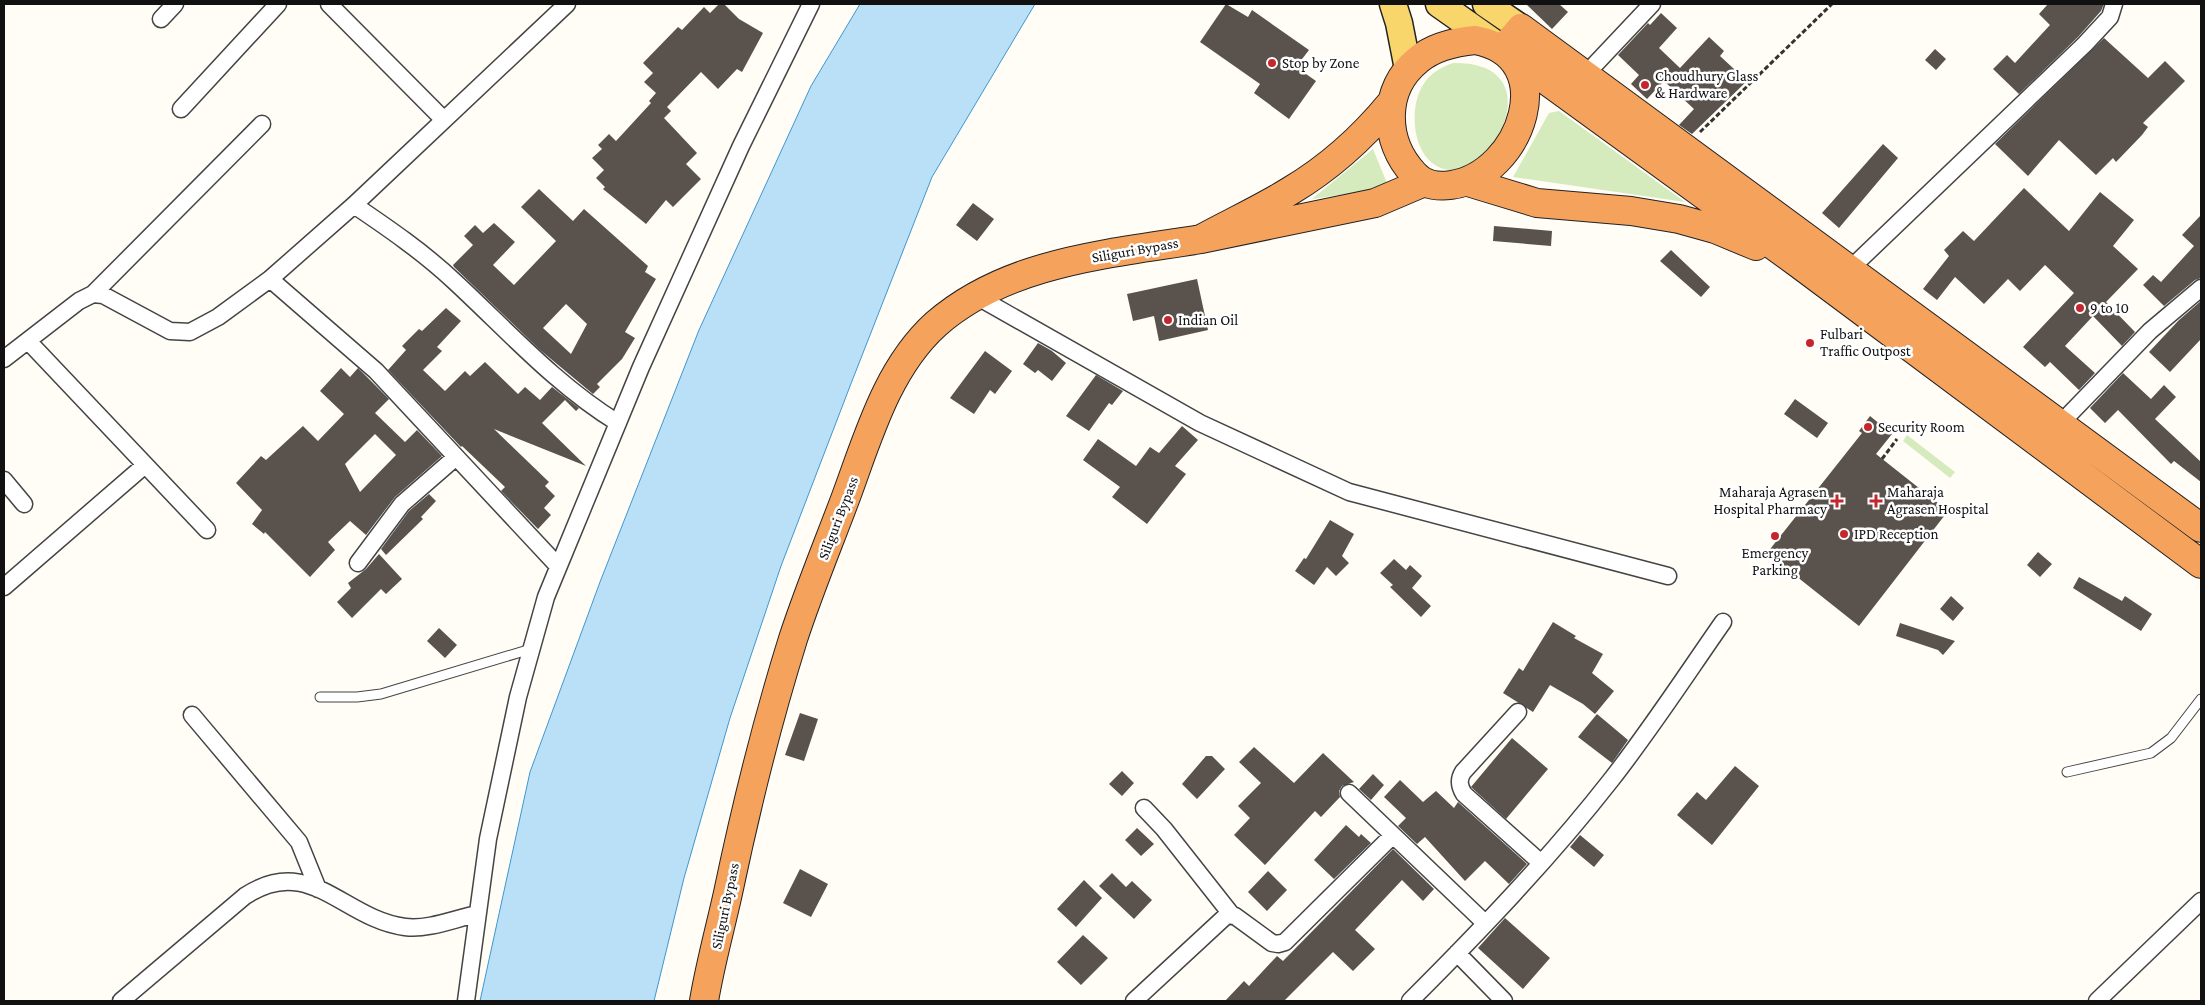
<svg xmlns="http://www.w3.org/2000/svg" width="2205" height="1005" font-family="'Crimson Pro',serif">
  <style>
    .green { fill: #d5ebbd }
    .water { fill: #b9e0f7; stroke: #3f96cf }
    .building { fill: #5a524d; fill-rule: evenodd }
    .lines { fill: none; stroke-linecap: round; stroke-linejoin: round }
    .lane-casing { stroke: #444; stroke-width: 11 }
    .street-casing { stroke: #444; stroke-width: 19 }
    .primary-casing { stroke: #222; stroke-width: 29 }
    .highway-casing { stroke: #222; stroke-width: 30 }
    .path { stroke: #333; stroke-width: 3; stroke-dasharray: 5 2.5; stroke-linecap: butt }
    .lane { stroke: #fff; stroke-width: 9 }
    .street { stroke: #fff; stroke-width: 16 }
    .primary { stroke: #f9d66b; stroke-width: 26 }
    .highway { stroke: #f5a25d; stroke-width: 28 }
    .poi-dot { fill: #c4262e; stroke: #fff; stroke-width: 2 }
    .labels { text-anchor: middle; stroke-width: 5; stroke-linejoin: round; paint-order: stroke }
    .poi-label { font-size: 15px; fill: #111; stroke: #fff; text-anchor: start }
    .street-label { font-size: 15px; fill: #111; stroke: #fff }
  </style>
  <rect width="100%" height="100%" fill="#fffdf5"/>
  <path class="green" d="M1453,63C1566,61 1477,209 1429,160C1411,142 1410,102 1425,82C1432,72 1442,67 1453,63Z
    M1559,111L1685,202L1513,177L1549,113Z
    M1373,149L1389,188L1312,199Z
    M1907,435L1955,472L1950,478L1903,441Z"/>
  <path class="water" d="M860,4H1035L932,177L852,381L781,566L730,718L684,878L654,1001H480L530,772L600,582L699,330L811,86Z"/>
  <path class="building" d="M719,4H724L739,19L763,33L742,72L737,69L718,89L701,72L667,107L671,111L664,118L697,153L686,164L701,179L673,207L666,200L646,224L603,189L605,187L596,178L604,170L592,158L602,149L598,145L609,134L616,141L651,103L649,101L656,93L644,82L653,73L643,63L678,27L682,30L704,7L710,13Z
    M1226,4L1248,17L1252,10L1309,50L1296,67L1316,81L1289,119L1254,93L1260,84L1200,42Z
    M1526,4H1559L1568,12L1552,29Z
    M2048,4H2104L2101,11L2078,37L2019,94L1993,69L2007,55L2015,63L2050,25L2039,14Z
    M1661,13L1677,28L1659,48L1680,68L1709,37L1724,51L1720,56L1747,81L1692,134L1679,125L1694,109L1664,81L1647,99L1631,84L1639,75L1618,55L1648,23L1650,25Z
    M2104,38L2148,78L2165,61L2185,81L2143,123L2148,127L2142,135L2116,162L2113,158L2096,175L2059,140L2028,176L1995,144Z
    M1935,49L1946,59L1936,70L1925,60Z
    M1883,144L1898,158L1839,228L1822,213Z
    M2024,188L2069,231L2100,192L2134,220L2113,246L2138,269L2106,302L2135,332L2122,346L2093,316L2065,346L2095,373L2079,390L2050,362L2045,367L2023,347L2074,293L2045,265L2020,291L2008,279L1984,304L1955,277L1937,300L1923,289L1949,256L1944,250L1963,231L1974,241Z
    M539,189L573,221L584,209L648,266L645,272L656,279L625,332L635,338L622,359L597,384L600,387L593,394L539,349L454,267L453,265L473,245L464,236L475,225L483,233L494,223L515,242L493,265L514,285L556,241L521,207ZM566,304L587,324L571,354L543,328Z
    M973,203L994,219L977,241L956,225Z
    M2201,215V278L2195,280L2164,306L2143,285L2153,275L2161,282L2194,246L2182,235Z
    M1494,226L1552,231L1551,246L1493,241Z
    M1671,250L1710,287L1701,297L1660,261Z
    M1197,279L1208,330L1159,341L1154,316L1133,321L1127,294Z
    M2201,301V339L2170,372L2149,352L2179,320Z
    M446,308L461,321L437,347L442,351L423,370L445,391L465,371L470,376L485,362L518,394L525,387L540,400L552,387L579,408L576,411L565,400L542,423L586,466L494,429L549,482L545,486L555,496L544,508L551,515L538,529L501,491L505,487L462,446L461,447L388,370L406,350L402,346L419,329L422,331Z
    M1038,343L1052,351L1066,363L1052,381L1038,370L1035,373L1023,364Z
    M985,351L1012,371L995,394L990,390L974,414L950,398Z
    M341,368L350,377L358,368L389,399L375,413L405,442L417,430L442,456L395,497L366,535L350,521L328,542L335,550L310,577L265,532L264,534L252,524L262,510L236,483L261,456L266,460L303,426L318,441L344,414L320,391ZM375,434L396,455L360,492L345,464Z
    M2123,373L2151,399L2164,385L2176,397L2155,419L2201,462V482L2174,461L2171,464L2118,410L2105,423L2090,408Z
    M1096,375L1123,391L1112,405L1109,403L1089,431L1066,416Z
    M1795,399L1828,423L1817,438L1784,414Z
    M1870,416L1892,434L1876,454L1948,511L1859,626L1767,553L1862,433L1859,431Z
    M1182,426L1198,440L1175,466L1186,474L1147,524L1112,497L1120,487L1083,460L1098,439L1136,466L1150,447L1159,453Z
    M429,494L436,501L421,517L423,519L386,555L381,549L409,511Z
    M1330,520L1354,534L1342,556L1349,563L1336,576L1327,567L1314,585L1295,571L1304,558L1306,559Z
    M2038,552L2052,564L2040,577L2027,565Z
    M379,554L402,579L386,594L381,589L352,618L337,602L351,588L348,583L366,569Z
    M1394,559L1406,570L1410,565L1422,576L1412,588L1431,606L1421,617L1390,587L1393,585L1380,573Z
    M2079,577L2122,601L2125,596L2152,614L2141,631L2073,588Z
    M1951,596L1964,608L1953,621L1940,609Z
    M1553,622L1576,636L1574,638L1603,654L1592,673L1614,691L1595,714L1583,704L1550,685L1533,712L1503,693L1519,668L1523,671Z
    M1900,623L1955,641L1943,655L1938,650L1896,636Z
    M439,628L457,645L445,658L427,641Z
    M800,713L818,719L804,761L785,755Z
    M1597,714L1628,740L1612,763L1578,737Z
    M1512,738L1548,769L1506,819L1471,787Z
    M1254,747L1294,783L1323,753L1354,782L1342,786L1339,791L1340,797L1321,817L1315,811L1265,865L1234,835L1250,818L1238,806L1261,783L1239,762Z
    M1206,756H1212L1225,769L1197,799L1182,784Z
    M1735,766L1759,786L1712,845L1677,815L1697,792L1706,800Z
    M1122,771L1134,783L1122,796L1109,784Z
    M1373,774L1384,785L1371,800L1359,789Z
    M1400,780L1423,802L1436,791L1454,808L1458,802L1527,864L1509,884L1485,861L1465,881L1425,837L1417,844L1398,826L1406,818L1384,797Z
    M1346,825L1359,837L1361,834L1371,843L1334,879L1314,860Z
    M1137,828L1154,844L1141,856L1125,840Z
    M1580,835L1604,855L1594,867L1570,847Z
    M1393,849L1434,889L1423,901L1402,880L1355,930L1375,949L1353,971L1333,952L1284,1001H1225L1244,981L1249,986L1277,956L1283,961Z
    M800,869L828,884L811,917L783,903Z
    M1268,871L1287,890L1267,911L1248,892Z
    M1112,873L1126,887L1132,881L1152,900L1134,919L1099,886Z
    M1084,880L1102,898L1076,927L1057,909Z
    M1505,918L1550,958L1523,989L1478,948Z
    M1083,935L1108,958L1081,985L1057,962Z"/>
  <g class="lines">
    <g class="lane-casing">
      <path id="lane" d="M320,697H357L381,694L531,649
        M2067,772L2151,753L2171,738L2201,699"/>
    </g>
    <g class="street-casing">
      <path id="street" d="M329,4L444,120
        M161,19L175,4
        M1585,75L1652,4
        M181,109L278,4
        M354,205C388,228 423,252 454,281C507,330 556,385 618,423
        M1849,270L2085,44L2110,17L2114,4
        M270,279L376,371L558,566
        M93,294L262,124
        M976,296L1200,423L1349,492L1668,576
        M28,341L207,530
        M4,359L79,301L93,294L103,295L170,331L190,332L218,317L270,279L354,205L567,4
        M2060,424L2150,331L2201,288
        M4,480L24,504
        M358,563L402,504L456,457
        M4,587L145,465
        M1518,712L1463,772C1458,780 1459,786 1464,794L1540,862
        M192,715L299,842L318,889
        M1349,793L1485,923
        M1144,808L1164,829L1231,914
        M1457,953L1504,1001
        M121,1001L245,896C310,853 343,919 405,927C428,930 454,919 477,914
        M466,1001L488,839L518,697L546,597L641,367L741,146L811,4
        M1134,1001L1227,915L1235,916L1272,943L1278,944L1285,942L1392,836
        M1410,1001C1480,931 1550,858 1611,780C1651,729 1686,675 1723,622
        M2097,1001L2201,901"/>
    </g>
    <g class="primary-casing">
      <path id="primary" d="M1393,4L1399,23L1408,69
        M1439,4L1500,47
        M1486,4L1521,28"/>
    </g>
    <g class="highway-casing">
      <path id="highway" d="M1475,40C1563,56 1522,175 1451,185C1436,187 1424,185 1414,174C1383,141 1382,89 1418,60C1433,47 1455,42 1475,40Z
        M1391,103C1363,137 1327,169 1290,191C1261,209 1230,223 1201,239L1375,203L1422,183
        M1468,182L1537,203L1631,211L1679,219L1715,229L1756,246
        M2201,528L1521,28L1503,49L1799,264L2201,564
        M704,1001C710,965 720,929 728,893C746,807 767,722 793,639C808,593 827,547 844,502C867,441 886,369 936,324C1008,261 1110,254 1201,239"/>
    </g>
    <path class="path" d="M1700,132L1832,4
      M1882,459L1897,439"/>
    <use href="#lane" class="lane"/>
    <use href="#street" class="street"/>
    <use href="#primary" class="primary"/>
    <use href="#highway" class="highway"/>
  </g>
  <g class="poi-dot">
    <circle cx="1272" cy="63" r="5"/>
    <circle cx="1645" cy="85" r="5"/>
    <circle cx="2080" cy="308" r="5"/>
    <circle cx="1168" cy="320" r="5"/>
    <circle cx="1810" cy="343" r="5"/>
    <circle cx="1868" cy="427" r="5"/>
    <path d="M1834.5 493.5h5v5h5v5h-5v5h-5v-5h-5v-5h5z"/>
    <path d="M1873.5 493.5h5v5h5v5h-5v5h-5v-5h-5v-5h5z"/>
    <circle cx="1844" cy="534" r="5"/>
    <circle cx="1775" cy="536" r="5"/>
  </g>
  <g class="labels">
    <g class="poi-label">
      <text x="1282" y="68">Stop by Zone</text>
      <text x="1655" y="81">Choudhury Glass<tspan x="1655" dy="17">&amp; Hardware</tspan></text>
      <text x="2090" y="313">9 to 10</text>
      <text x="1178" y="325">Indian Oil</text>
      <text x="1820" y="339">Fulbari<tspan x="1820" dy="17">Traffic Outpost</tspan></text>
      <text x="1878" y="432">Security Room</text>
      <text x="1827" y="497" text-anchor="end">Maharaja Agrasen<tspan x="1827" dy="17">Hospital Pharmacy</tspan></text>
      <text x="1887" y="497">Maharaja<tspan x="1887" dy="17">Agrasen Hospital</tspan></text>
      <text x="1854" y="539">IPD Reception</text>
      <text x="1775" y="558" text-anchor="middle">Emergency<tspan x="1775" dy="17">Parking</tspan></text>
    </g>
    <g class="street-label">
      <text transform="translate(1135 250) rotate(-10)" y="5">Siliguri Bypass</text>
      <text transform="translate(838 518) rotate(-69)" y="5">Siliguri Bypass</text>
      <text transform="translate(725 906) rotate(-78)" y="5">Siliguri Bypass</text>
    </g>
  </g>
  <rect width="2205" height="1005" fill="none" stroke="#111111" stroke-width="10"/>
</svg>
